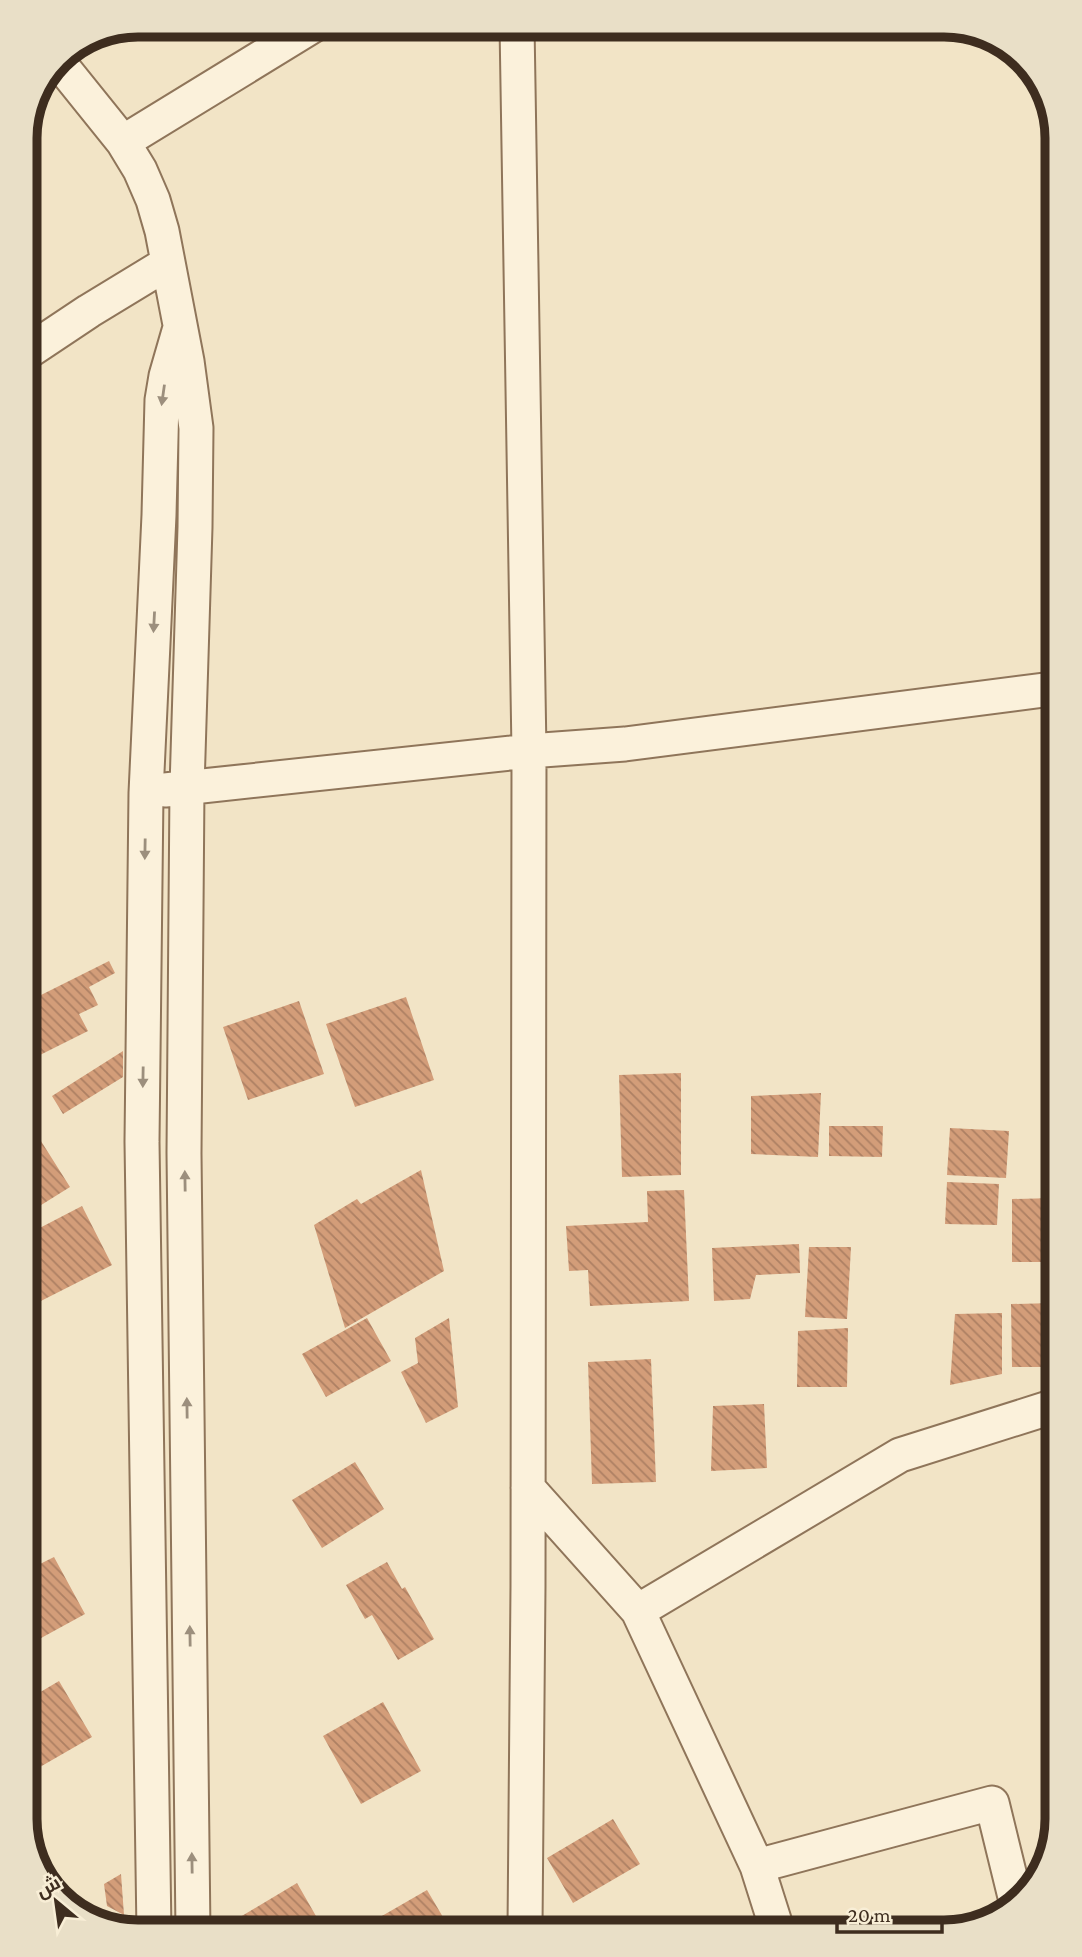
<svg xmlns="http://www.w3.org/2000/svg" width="1082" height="1957" font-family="'Crimson Pro',Cairo,serif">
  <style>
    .building { fill: url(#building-back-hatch) }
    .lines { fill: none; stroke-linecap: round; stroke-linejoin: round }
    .minor-casing { stroke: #8f755a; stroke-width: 37 }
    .minor { stroke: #fbf1db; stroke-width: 33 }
    .oneway { fill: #9c8f7d }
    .rim { fill: none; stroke: #3e2d1f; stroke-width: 9 }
  </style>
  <defs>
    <pattern id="building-back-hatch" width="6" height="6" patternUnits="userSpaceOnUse" patternTransform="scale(1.75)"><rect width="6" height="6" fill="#d39d79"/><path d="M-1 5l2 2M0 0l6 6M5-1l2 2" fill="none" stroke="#ad8063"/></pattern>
  </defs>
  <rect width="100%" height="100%" fill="#f2e4c6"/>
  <path class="building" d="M109,961L115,973L89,987L98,1005L79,1014L88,1031L36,1057L29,1044V1001Z
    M406,997L434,1080L355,1107L326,1024Z
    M299,1001L324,1074L248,1100L223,1027Z
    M123,1051V1077L63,1114L52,1096Z
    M681,1073V1175L622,1177L619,1075Z
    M821,1093L818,1157L751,1154V1096Z
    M829,1126H883L882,1157L829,1156Z
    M950,1128L1009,1131L1006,1178L947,1175Z
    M34,1130L70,1187L30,1212V1133Z
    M421,1170L444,1271L345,1328L314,1225L357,1199L361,1204Z
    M947,1182L999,1184L997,1225L945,1224Z
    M684,1190L689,1301L590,1306L588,1270L569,1271L566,1226L648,1222L647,1191Z
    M1054,1198V1262H1012V1199Z
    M82,1206L112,1265L31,1306L30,1233Z
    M799,1244L800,1273L756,1275L750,1299L714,1301L712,1248Z
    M809,1247H851L847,1319L805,1317Z
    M1054,1303V1367H1012L1011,1304Z
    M1002,1313V1374L950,1385L955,1314Z
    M367,1318L391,1361L326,1397L302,1354Z
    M449,1318L458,1407L426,1423L401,1372L418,1363L415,1338Z
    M848,1328L847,1387H797L798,1331Z
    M651,1359L656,1482L592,1484L588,1362Z
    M764,1404L767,1468L711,1471L713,1406Z
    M355,1462L384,1509L322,1548L292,1500Z
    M54,1557L85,1614L32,1643V1568Z
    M387,1562L402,1589L405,1587L434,1639L398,1660L372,1615L365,1619L346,1585Z
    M59,1681L92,1737L33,1771L32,1697Z
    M383,1702L421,1771L361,1804L323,1736Z
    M613,1819L640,1864L573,1903L547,1858Z
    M121,1874L124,1915L107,1906L104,1884Z
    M297,1883L324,1930L226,1931L225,1926Z
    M427,1890L450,1929L371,1930L368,1924Z"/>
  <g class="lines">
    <g class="minor-casing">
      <path id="minor" d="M517,25L529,751L528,1586L525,1928
        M57,60L123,142L140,170L153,200L162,231L187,361L196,428L195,527L187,787L184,1153L193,1932
        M123,142L314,25
        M26,353L89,311L168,263
        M165,790L529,751L625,744L1052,689
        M528,1488L638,1611L757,1866L776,1926
        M638,1611L900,1455L1055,1406
        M757,1866L992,1803L1016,1901
        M154,1932L142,1142L146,793L159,515L162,400L166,376L179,331"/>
    </g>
    <use href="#minor" class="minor"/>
  </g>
  <defs><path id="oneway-solid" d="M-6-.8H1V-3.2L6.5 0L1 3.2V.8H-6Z" transform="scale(1.75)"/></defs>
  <g class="oneway">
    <use href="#oneway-solid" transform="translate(163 395) rotate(98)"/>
    <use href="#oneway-solid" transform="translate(154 622) rotate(93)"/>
    <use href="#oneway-solid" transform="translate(145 849) rotate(91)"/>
    <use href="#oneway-solid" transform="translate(143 1077) rotate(91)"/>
    <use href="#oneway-solid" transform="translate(185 1181) rotate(-91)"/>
    <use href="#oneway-solid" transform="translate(187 1408) rotate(-91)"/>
    <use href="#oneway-solid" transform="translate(190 1636) rotate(-91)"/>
    <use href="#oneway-solid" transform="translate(192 1863) rotate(-91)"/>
  </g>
  <path d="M0 0H1082V1957H0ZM138 37H944A101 101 0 0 1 1045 138V1819A101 101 0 0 1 944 1920H138A101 101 0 0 1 37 1819V138A101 101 0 0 1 138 37Z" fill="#e9dfc7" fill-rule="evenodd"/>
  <path class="rim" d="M138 37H944A101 101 0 0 1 1045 138V1819A101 101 0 0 1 944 1920H138A101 101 0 0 1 37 1819V138A101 101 0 0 1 138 37Z"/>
  <g transform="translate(56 1901) rotate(331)" stroke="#f8eed6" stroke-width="5" paint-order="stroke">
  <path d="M0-5L12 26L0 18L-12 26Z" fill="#3e2d1f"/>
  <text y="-10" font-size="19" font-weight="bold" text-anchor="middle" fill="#3e2d1f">ش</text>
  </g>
  <path d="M837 1922v10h105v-10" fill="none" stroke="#3e2d1f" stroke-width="3.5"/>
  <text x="848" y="1922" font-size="21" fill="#3e2d1f" stroke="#f8eed6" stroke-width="5" paint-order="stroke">20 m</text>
</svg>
